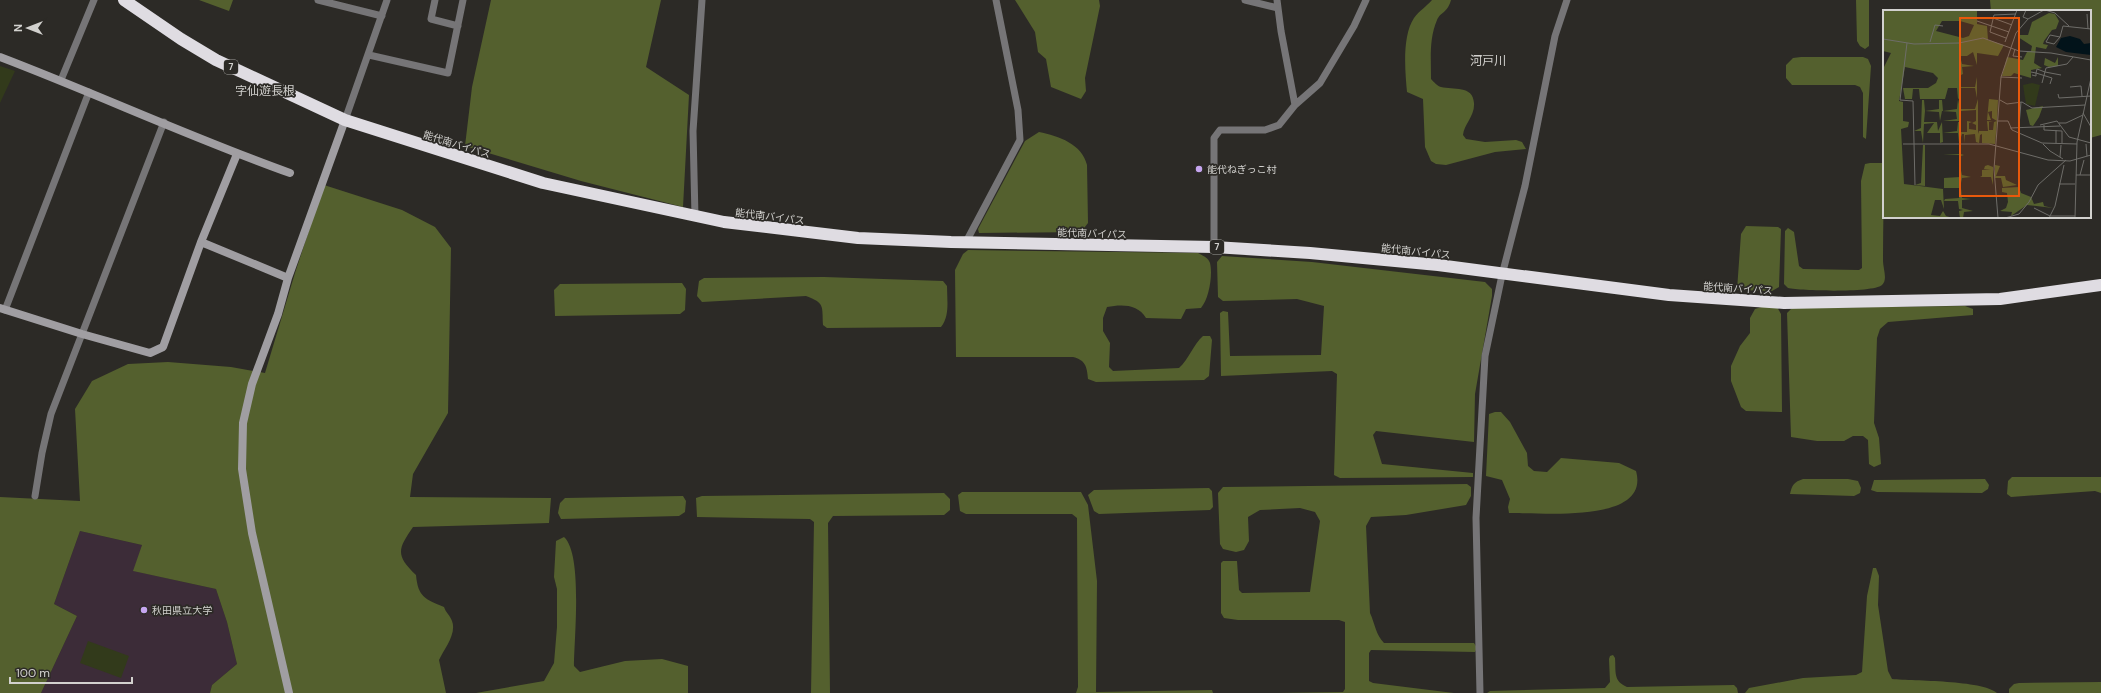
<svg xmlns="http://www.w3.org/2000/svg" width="2101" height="693" font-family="'DM Sans','Noto Sans JP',sans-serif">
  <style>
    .education { fill: #3c2c38 }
    .green { fill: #323a1b }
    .forest { fill: #54602e }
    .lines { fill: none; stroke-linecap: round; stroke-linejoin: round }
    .street { stroke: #767577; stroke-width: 7 }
    .secondary { stroke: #a09ea2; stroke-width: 8 }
    .highway { stroke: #dfdce2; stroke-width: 12 }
    .poi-dot { fill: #c6a6f0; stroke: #2c2a26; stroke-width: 1.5 }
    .labels { text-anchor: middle; stroke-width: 3.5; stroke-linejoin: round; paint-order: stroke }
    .shield { fill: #2c2a26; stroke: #a09f9c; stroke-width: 1 }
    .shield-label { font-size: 9px; font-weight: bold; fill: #d2d1ce }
    .street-label { font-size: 10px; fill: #d2d1ce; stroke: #2c2a26 }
    .poi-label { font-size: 10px; fill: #d2d1ce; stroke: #2c2a26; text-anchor: start }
    .quarter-label { font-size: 12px; fill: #d2d1ce; stroke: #2c2a26 }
    .inset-road { fill: none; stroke: #6e6d69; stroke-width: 1 }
    .view { fill: #e8590c; fill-opacity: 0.15; stroke: #e8590c; stroke-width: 2 }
    .inset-edge { fill: none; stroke: #d2d1ce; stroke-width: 2 }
  </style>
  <rect width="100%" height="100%" fill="#2c2a26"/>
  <path class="education" d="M80,531L142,545L134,571L216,589L227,622L237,664L212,685L210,693H41L77,616L54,604Z"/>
  <path class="green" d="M0,66L15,71L0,103Z
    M88,641L129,656L121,678L80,663Z"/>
  <path class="forest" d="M199,0H233L229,11Z
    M491,0H661L646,67L689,95L683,207L581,181L465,146L472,87Z
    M1015,0H1099L1100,6L1085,78L1086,91L1081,99L1051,87L1046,59L1038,52L1035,32Z
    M1432,0H1451C1447,14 1441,11 1437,20C1429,39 1431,58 1431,79C1434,82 1437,86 1441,87C1453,90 1473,85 1474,103C1475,116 1464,124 1463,135L1466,139L1485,142L1516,140L1522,142L1526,149L1495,152L1446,165L1436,164L1431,161L1425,147L1423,99L1407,92C1405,71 1402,36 1414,18C1419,11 1427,6 1432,0Z
    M1856,0H1869V46L1865,49L1860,46L1857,41Z
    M1990,0H2101V135L2090,138V11H1991Z
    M1801,57H1863L1868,59L1871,66L1866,139L1863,137V93L1860,87L1855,85H1792L1786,78V65L1793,58Z
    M1039,132C1059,136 1082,144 1087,165L1088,223L1081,232L979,233L978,229L1025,141Z
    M1870,163H1884C1884,196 1883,228 1883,261C1883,268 1888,280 1882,285C1873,293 1802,291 1788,288L1784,284L1785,231L1788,228L1794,232L1799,266L1803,269L1859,270L1862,268L1861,181L1865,164Z
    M324,185L402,210L435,227L451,248L448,413L413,474L410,497L551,498L549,523L413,527C398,549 395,555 416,575C418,597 425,599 444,607C446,613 450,615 452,621C457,634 444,649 439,660L446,693H210L212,685L237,664L227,622L216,589L133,571L142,545L80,531L54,604L77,616L41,693H0V497L80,501L75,409L92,381L128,364L168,362L231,367L265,373L295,273Z
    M1746,226L1778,227L1781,229L1779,287L1772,291L1737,290L1741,234Z
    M968,250L1198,253C1203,256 1208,257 1210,263C1213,275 1209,299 1201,308L1186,309L1181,319L1146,318C1138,304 1122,304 1107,307L1103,318V331L1110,343L1109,367L1113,371L1179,368C1189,359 1193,345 1203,336H1210L1212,340L1209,376L1204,380L1096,382L1088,379C1087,366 1085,360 1073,357H956L955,270L963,254Z
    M1222,256L1312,262L1485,282L1492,289V296L1475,394L1474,442L1376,431L1373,435L1382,464L1473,473V477L1340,478L1334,475L1337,374L1332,371L1221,376L1220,313L1223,311L1228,312L1230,356L1321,355L1324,306L1297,299L1223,301L1218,297L1217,262Z
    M824,277L943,281L947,286C947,300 950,316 941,327L827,328L823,325C822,306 825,303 806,296L702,302L697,296L699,281L704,278Z
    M682,283L686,289L685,310L680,314L555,316L554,290L560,284Z
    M1765,306L1777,307L1781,314L1782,412L1746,411L1741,407L1731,381V366L1740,346L1750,333V318L1755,309Z
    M1965,306L1973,309V315L1888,322L1880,329L1877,338L1874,423L1879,438L1881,464L1874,467L1869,464L1868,440L1863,436H1853L1844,441H1817L1791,437L1787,313L1792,308Z
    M1495,412H1501L1510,422L1527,453L1528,466L1534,471L1547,472L1561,458L1619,463L1636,471C1651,525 1539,512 1509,513L1508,507L1510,499L1502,480L1486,476L1489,414Z
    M2012,477H2101V493L2095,491L2011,497L2007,494L2008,481Z
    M1803,479H1848L1858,481L1861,488L1860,493L1854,496L1790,494C1792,485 1794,482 1803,479Z
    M1985,479L1989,485L1988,489L1982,493L1877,492L1871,490L1874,480Z
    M1467,484L1471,487V496L1466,505L1406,515L1371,517L1366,526L1370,613C1375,624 1376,635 1384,643H1474L1477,648L1475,652L1371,650L1369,653V681L1373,683L1454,693H1276L1343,692L1345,689V622L1339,620H1238L1224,618L1221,613V563L1223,561H1237L1239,590L1242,593L1310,592L1320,521L1315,512L1300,508L1260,510L1248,517L1249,541L1244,550L1236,552L1223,549L1220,544L1218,493L1223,487Z
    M1209,488L1212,491L1213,507L1210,510L1099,514L1094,511L1088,495L1094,490Z
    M962,492H1081L1088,505L1097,581L1096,692L1212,690L1213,693H1076L1078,687L1077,518L1072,514H966L960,511L958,495Z
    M944,493L950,499V510L944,515L833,516L828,523L830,693H811L814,522L810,519L697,517L696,498L702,496Z
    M683,496L686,501L685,512L679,516L561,519L558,513L560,503L565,498Z
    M564,537C583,554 574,639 574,666L580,672L625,661L662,659L688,666V693H476L544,681L554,663L557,627V589L554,577L556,541Z
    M1873,568H1876L1879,576L1878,605L1888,671L1892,679C1914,681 1982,680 1997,693H1745L1749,688L1803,678L1856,675L1862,672L1867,596Z
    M1613,655L1615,658C1616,672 1613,681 1627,687L1734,685L1737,688L1738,693H1487L1490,691L1605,688L1610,682L1609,659L1610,656Z
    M2101,682V693H2009V689L2014,684L2019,683Z"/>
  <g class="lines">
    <path class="street" d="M318,0L382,16
      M435,0L431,19L458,26
      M1245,0L1278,8
      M1277,0L1281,31L1295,105
      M369,55L448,73L463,0
      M61,80L94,0
      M345,120L387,0
      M695,217L693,131L702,0
      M966,242L1020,140L1018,110L996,0
      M1214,247V138L1220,130H1265L1279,125L1295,105L1320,83L1354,26L1366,0
      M5,310L89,92
      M35,496L42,453L51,414L164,122
      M1480,693L1476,518L1485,356L1502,275L1525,186L1555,36L1567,0"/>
    <path class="secondary" d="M0,57C97,94 192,138 290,173
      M201,242L288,278
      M0,308L82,334L150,353L163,347L201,242L237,154
      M289,693L252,533L242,469L243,423L252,384L278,314L288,278L345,120"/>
    <path class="highway" d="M124,0L181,39L216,60L345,120L543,183L724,222L858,238L951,242L1214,247L1310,253L1438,265L1669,295L1784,303L2000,299L2101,285"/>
  </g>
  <g class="poi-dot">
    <circle cx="1199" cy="169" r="4"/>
    <circle cx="144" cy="610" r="4"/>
  </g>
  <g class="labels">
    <g class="shield">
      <rect x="224" y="60" width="14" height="14" rx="3"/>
      <rect x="1210" y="240" width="14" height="14" rx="3"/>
    </g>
    <g class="shield-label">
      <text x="231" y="70">7</text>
      <text x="1217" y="250">7</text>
    </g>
    <g class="street-label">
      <text transform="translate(457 144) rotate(17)" y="4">能代南バイパス</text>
      <text transform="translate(770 216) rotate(7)" y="4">能代南バイパス</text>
      <text transform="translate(1092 233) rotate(2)" y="4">能代南バイパス</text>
      <text transform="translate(1416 251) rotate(6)" y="4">能代南バイパス</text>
      <text transform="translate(1738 288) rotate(4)" y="4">能代南バイパス</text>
    </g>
    <g class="poi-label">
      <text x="1207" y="173">能代ねぎっこ村</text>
      <text x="152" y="614">秋田県立大学</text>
    </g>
    <g class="quarter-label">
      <text x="1488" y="65">河戸川</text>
      <text x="265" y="95">字仙遊長根</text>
    </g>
  </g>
  <g transform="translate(1883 10)">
    <rect width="208" height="208" fill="#2c2a26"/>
    <path d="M149,73L157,75L152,96L143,94L140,75Z" fill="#323a1b"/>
    <path d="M0,0H94V14L104,16L105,30L121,35L115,46L94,43V55L90,42L84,46H77L79,54L91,56L79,57L80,64L76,66V77H92L94,67V88L92,78H77V88L75,89L74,78H65L62,89H37L36,79H30L29,89H22L20,78H45L53,73L55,68L50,63L22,57L16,91L20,92V111L26,112L25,117L18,119L21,174L60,179L61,199L58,190H52L48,205L57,206L60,201L63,206L70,208H0V59L8,43L0,41ZM59,11H77L91,15L86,26L80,28L53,21ZM166,3L172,4L176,11L173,19L169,20L161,31L160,34L165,35L163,39L153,37L151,53L159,58L148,60V68L131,63L128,66H119L124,47L140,50L144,42L148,41L149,36L135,27L136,25H145L149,12ZM175,47V56L166,57L161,55L162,48L172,53ZM75,89L77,99H92L95,89V124L96,121H105L104,111L110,112H106V120H110L111,112L114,111L112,134L99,133V124L97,125L96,133L93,132L92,124L82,125L81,133V124H79L76,133L75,123H60L74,121L75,112H77L78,122H84V111L89,112L86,113V119L93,120V115L89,113L93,111V100L78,101L77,111H60L74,109L73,102L59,101L57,111L56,102L42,101L41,112H54L55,121L59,112L60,132L57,133V123H44L51,113L41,114L40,133L38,121H31L38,118L39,90H41L42,101L56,99V90H59L60,101L74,99ZM106,89L115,90L114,111L109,108V101L105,102L108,110H104ZM160,96L156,107L150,116L147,115L143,100ZM76,134L78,144L81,145L78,146L77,156L79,165L88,167L79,168L77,178H61V168L77,167L76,145H60L76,144ZM40,135H42V176L32,175L38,173ZM105,155L110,157V175L108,167H97L99,166V160L108,159H101L102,156ZM112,155L117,156L113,166H122L123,170L134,175L120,177L118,168H112ZM136,177L138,183L148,187L151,194L160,192L161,196L170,198L144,195L128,206L129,202L117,201L123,198L125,192L124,183L119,182V178ZM78,178L79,188L88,189L79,190V198L90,201L81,202L80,208H77L76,201L80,200L76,199L75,191H61L62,189L76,188Z" fill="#54602e" fill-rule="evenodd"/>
    <path d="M187,26L197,29L201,34L208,33V45L183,42L173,37L178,28Z" fill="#02131a"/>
    <path class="inset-road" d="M143,0L140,7L145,9M162,0L172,3L186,16M204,4L205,19M110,8L129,15M94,11L126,22M177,27L167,25L163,32L171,34L177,27L180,16L208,19M123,28L107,22L111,5L133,4M0,29L31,34L76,33L100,28L136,41L168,43L208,50M47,32L52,15L60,16M122,32L134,0M24,33L17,90L30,91L32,175M132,39L130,46L139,47M148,62L153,63L154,59L162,62M162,62L178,65M149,65L153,66V63L169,68L167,74M118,67L139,68M159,73L163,58L184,54L190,47M187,77L198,76L199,86M175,84L176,88L208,86M117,90L124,94L139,92L149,98L202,95M200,103L208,117M115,111H125L129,120L159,133L194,134M176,113H183L200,105M157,115L174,111L186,127L208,133M161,115V120L179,121V133M136,116L138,92M127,118L177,116M173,133V120M20,134H106L165,150L187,151L208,145M160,134L167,141L180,149M203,134L204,146M177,147L178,135M193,165H208M197,165L201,150M176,174H192M151,198L167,206M167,206H192M115,208L111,159L118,67L133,23L145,9L161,0M122,208L136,204L146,192L155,175L183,150M166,208L172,196L181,155M192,208L194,132L208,68"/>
    <path class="view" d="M77,8H136V186H77Z"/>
    <rect width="208" height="208" class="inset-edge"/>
  </g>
  <g transform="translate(28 28) rotate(270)" stroke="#2c2a26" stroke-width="3" paint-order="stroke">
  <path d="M0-3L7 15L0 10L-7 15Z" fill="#d2d1ce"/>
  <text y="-6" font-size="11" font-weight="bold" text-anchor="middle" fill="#d2d1ce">N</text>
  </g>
  <path d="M10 677v6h122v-6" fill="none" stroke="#d2d1ce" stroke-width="2"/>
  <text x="16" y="677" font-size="12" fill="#d2d1ce" stroke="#2c2a26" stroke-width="3" paint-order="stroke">100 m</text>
</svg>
